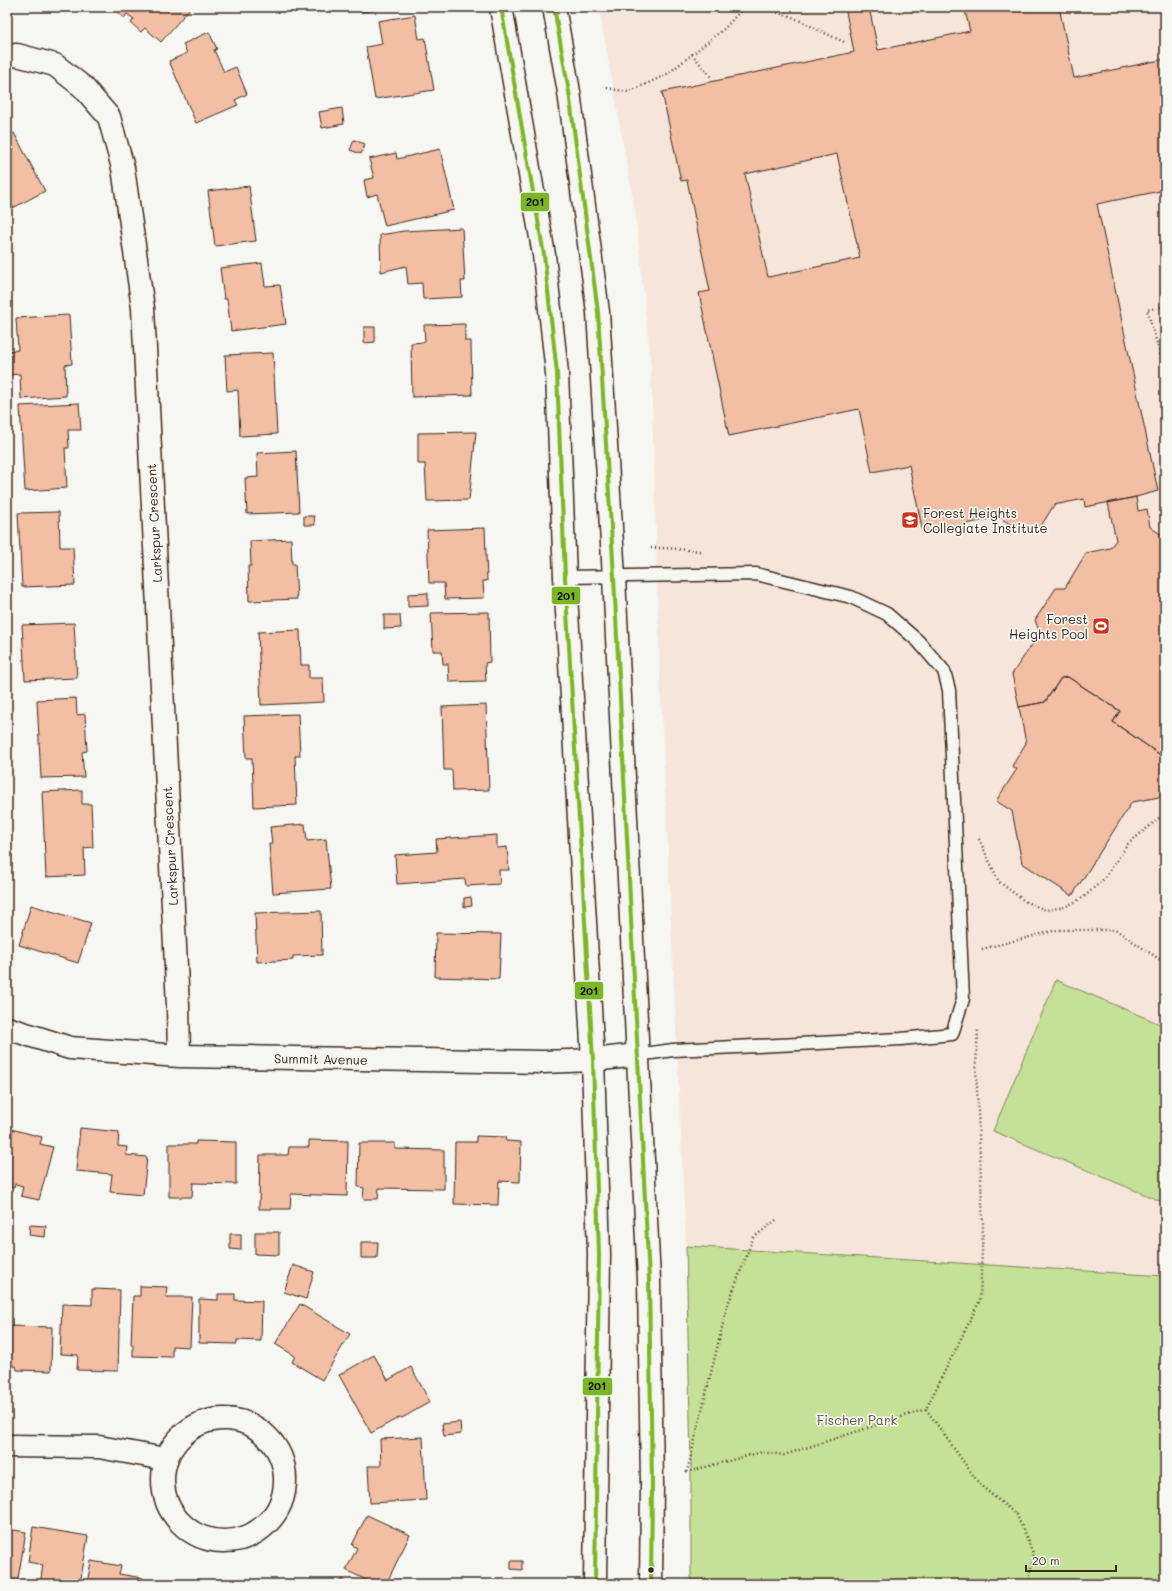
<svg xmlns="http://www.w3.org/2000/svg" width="1172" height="1591" font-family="Mali,sans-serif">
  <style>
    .built { fill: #f5e5db }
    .green { fill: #c5e097; stroke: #80855a }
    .building { fill: #f2bea4; stroke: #3b2a1e; fill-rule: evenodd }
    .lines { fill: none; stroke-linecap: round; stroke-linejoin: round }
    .service-casing { stroke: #3b2a1e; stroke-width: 15 }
    .minor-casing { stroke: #3b2a1e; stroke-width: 25 }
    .secondary-casing { stroke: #3b2a1e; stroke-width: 25 }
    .path { stroke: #3b2a1e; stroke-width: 2.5; stroke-dasharray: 1 3; stroke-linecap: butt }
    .service { stroke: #f6f6f2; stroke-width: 12 }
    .minor { stroke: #f6f6f2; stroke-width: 22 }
    .secondary { stroke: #f6f6f2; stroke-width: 22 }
    .bus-1-casing { stroke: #f6f6f2; stroke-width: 7 }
    .bus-1 { stroke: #7cb624; stroke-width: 4 }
    .bus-dot { fill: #3b2a1e; stroke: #f6f6f2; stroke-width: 1.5 }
    .labels { text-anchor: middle; stroke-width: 3.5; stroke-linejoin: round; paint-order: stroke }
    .poi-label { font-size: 13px; fill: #3b2a1e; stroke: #f6f6f2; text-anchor: start }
    .street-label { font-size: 13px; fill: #3b2a1e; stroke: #f6f6f2 }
    .park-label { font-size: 13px; fill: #5e583c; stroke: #f6f6f2 }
    .line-badge { stroke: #f6f6f2; stroke-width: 1.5 }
    .pale-badge-label { font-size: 11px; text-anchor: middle; font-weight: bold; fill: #111 }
  </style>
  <rect width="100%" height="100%" fill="#f6f6f2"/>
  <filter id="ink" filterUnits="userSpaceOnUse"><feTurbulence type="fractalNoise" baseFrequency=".025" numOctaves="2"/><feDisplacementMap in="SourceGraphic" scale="8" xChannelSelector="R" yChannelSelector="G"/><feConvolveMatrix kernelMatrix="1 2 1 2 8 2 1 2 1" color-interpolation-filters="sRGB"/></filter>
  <g filter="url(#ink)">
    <path class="built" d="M599,7H1165V1276L686,1246L660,675L651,365L635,210Z"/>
    <path class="green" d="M1056,980L1165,1026V1203L993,1131Z
      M686,1246L1165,1276V1584H691V1464Z"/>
    <path class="building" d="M111,7H191L161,42L145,28L141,32L131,23L134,19L127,14L124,18Z
      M360,7H396L361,12Z
      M845,7H869L878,50L970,31L964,7H1059L1074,78L1165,59V190L1097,204L1158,491L1136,497L1085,507L1084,499L1054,505L1041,526L1020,531L999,517L923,533L909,465L872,472L859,409L729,436L699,293L710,291L687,180L681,181L662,92L854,52ZM837,154L860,258L768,277L745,174Z
      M1161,7H1165V27Z
      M415,15L419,39L425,38L434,90L375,99L366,47L382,44L378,21Z
      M209,32L217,49L214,50L224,72L236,67L247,94L235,100L238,105L196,123L169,61L187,53L183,44Z
      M342,108L344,124L322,128L319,112Z
      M14,133L45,191L9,210L7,207V137Z
      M354,140L365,144L361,154L350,150Z
      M440,149L454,210L385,226L377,194L367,197L364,180L374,178L369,159L396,153L397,159Z
      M249,186L256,241L215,246L208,191Z
      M462,228L465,281H461L462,297L423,299L422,283L408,284L406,266L381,272L380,235L404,231Z
      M262,263L265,286L280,285L286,324L231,331L227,299H224L220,268Z
      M69,315L72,364L65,365L66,396L21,399L20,374L7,375V351L18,350L16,318Z
      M465,324V341H471L472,395L412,397L411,343L425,342L424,325Z
      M364,327H375V342L364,343Z
      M273,353L277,434L240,436L238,390L227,391L225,355Z
      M79,403L81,430H68L69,448H65L67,488L25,491L20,406Z
      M476,432L469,500L427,501L425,464H418V433Z
      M296,451L299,512L247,514L245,478L258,477L257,453Z
      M1136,497L1138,511L1147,509L1150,527L1165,537V751L1162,756L1113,722L1120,711L1068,677L1061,678L1045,702L1019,707L1012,674L1040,633L1035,620L1056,588H1065L1086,553L1110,548L1116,540L1108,503Z
      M59,512L60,547H73L75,585L22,587L18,513Z
      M304,516H314L315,525H304Z
      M485,528L487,581H483L484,598L445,599L444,583H429L427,530Z
      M291,539L292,564H295L297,599L249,601L248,566H251L250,541Z
      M428,593V606L408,607V594Z
      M489,612L490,662L485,663L486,681L449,682L448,664H443L442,651H433L431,613Z
      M384,615H400L401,628L384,629Z
      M74,623L77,678L25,680L22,625Z
      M300,630L301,665H309V678H323L324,702L261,705L258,632Z
      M1068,677L1120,711L1113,722L1162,756L1165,774V796L1132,802L1072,896L1022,863L1012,811L996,801L1017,769L1012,766L1026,743L1019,707L1045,702L1061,678Z
      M76,698L77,715L85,714L87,751L82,752L84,777L41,778L37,700Z
      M486,705L489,790L453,791L452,770H444L442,707Z
      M298,714L300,756H295L297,805L254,807L252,758H246L244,716Z
      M82,790V804H91L93,847L84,848L85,875L46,877L42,792Z
      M305,824L307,841L326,839L331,889L273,893L269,844H272L270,827Z
      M497,835V848L507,847L509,870H499L500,884L466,886L465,879L397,884L395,855L437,852L436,839Z
      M471,897L472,906L464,907V898Z
      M31,905L91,923L78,963L19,945Z
      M321,911L322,955L293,956V960L257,962L255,913Z
      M436,933L501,934L499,979L435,977Z
      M7,1128L42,1137L40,1144L53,1147L39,1200L21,1196L23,1186L15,1184L14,1188L7,1186Z
      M80,1128L119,1132L118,1146L127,1147L126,1155L147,1157L143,1195L110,1192L112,1174L76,1171Z
      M476,1136L505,1137L506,1141L521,1142L520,1182L499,1181L498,1205L454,1204L455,1142H476Z
      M309,1140L348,1141L347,1196L291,1194L290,1209H259L260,1155H288L289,1147H309Z
      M196,1141L236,1142V1184L193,1183L192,1197H169V1144H196Z
      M359,1143H395V1149L444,1150V1189L379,1188L378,1199H363L364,1188L358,1187Z
      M30,1225L46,1226L45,1237L29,1235Z
      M255,1232H279V1255L255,1254Z
      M230,1234H241V1250L230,1249Z
      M361,1242H378L377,1258H361Z
      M293,1265L314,1272L306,1299L284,1292Z
      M140,1286L167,1287L166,1297H192L190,1347L172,1346V1357L133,1356V1345H131L133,1296H140Z
      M92,1289L120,1290L118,1371L77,1370L78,1355L60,1354L62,1304L92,1305Z
      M218,1294H235V1300L262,1301L261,1341L237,1340V1344L199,1343V1299L218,1300Z
      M300,1304L350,1334L322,1380L292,1362L295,1356L275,1344Z
      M7,1326L52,1327L51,1371L17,1370L16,1366H7Z
      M374,1355L388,1380L411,1367L430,1402L402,1418L400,1417L371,1433L339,1375Z
      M460,1422L461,1434L444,1436L442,1424Z
      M423,1437L426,1500L370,1503L368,1466H381L380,1439Z
      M367,1515L410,1535L386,1584H374L346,1570L357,1548L352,1545Z
      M33,1527L88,1536L80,1584H40L43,1565L28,1562Z
      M7,1529L26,1532L17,1584H7Z
      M91,1561L121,1566L119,1574L143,1578V1584H87Z
      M511,1561H522V1570L511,1569Z
      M342,1579L346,1584H336Z"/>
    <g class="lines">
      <g class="service-casing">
        <path id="service" d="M565,577L756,574L851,597L887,614L918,641L944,671L949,690L963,999L952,1034L901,1039L673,1050L637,1055"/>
      </g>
      <g class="minor-casing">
        <path id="minor" d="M7,56L17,55L55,65L83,87L109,117L123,168L143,308L178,1006L179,1056
          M7,1028L70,1048L179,1056L543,1062L593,1060L637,1055
          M163 1480a61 61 0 1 1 122 0a61 61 0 1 1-122 0Z
          M7,1446L99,1447L165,1459"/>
      </g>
      <g class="secondary-casing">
        <path id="secondary" d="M501,7L544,255L557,373L565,577L593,1060L599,1254L595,1584
          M554,7L569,92L598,312L614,577L649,1280L652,1484L651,1584"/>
      </g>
      <path class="path" d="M758,7L792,17L846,43
        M692,54L711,77
        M607,88L628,92L666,75L724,29L744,7
        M1165,306L1147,310L1165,370
        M651,548H665L700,551
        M979,839L999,882L1026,902L1046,910L1065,907L1084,897L1105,878L1128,844L1165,813
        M982,949L1057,930H1116L1165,963
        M776,1220L753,1238L727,1307L687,1472L762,1452L784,1455L926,1409L980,1300L983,1226L976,1066L978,1029
        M926,1409L980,1485L1017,1515L1033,1553L1029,1584"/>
      <use href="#service" class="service"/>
      <use href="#minor" class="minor"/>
      <use href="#secondary" class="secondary"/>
      <g class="bus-1-casing">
        <path id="bus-1" d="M501,7L544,255L557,373L565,577L593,1060L599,1254L595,1584
          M554,7L569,92L598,312L614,577L649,1280L652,1484L651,1584"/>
      </g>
      <use href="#bus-1" class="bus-1"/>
    </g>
  </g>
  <defs>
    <g id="school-square" transform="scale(0.9)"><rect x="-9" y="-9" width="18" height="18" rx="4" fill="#c8321e" stroke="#f6f6f2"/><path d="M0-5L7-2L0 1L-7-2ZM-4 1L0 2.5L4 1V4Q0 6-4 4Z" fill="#fff"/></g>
    <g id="stadium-square" transform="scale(0.9)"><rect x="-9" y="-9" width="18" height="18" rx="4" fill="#c8321e" stroke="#f6f6f2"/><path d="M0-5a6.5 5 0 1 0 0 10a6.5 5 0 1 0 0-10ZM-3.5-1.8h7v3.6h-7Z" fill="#fff"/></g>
  </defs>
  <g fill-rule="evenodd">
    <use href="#school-square" x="910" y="520"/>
    <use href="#stadium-square" x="1101" y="626"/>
  </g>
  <circle class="bus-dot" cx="651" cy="1570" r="3.5"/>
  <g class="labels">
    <g class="poi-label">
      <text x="923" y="518">Forest Heights<tspan x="923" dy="15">Collegiate Institute</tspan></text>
      <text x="1088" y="624" text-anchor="end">Forest<tspan x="1088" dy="15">Heights Pool</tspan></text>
    </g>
    <g class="street-label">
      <text transform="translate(154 523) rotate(-93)" y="5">Larkspur Crescent</text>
      <text transform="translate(170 846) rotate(-93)" y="5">Larkspur Crescent</text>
      <text transform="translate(321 1059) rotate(1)" y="5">Summit Avenue</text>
    </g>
    <g class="park-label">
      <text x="857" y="1425">Fischer Park</text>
    </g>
  </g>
  <g class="line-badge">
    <rect x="520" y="192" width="30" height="20" rx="4" fill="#7cb624"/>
    <rect x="551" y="586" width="30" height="19" rx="4" fill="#7cb624"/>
    <rect x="574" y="981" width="30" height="19" rx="4" fill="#7cb624"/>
    <rect x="582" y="1377" width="31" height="19" rx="4" fill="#7cb624"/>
  </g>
  <g class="pale-badge-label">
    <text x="535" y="206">201</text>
    <text x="566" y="600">201</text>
    <text x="589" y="995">201</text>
    <text x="597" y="1390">201</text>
  </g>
  <rect width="1172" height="1591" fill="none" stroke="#f6f6f2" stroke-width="24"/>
  <rect x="12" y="12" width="1148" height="1567" fill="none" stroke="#3b2a1e" stroke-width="1.5" filter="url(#ink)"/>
  <path d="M1026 1565v6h90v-6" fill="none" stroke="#3b2a1e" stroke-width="2"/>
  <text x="1032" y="1565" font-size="12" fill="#3b2a1e" stroke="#f6f6f2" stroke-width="3" paint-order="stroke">20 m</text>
</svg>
